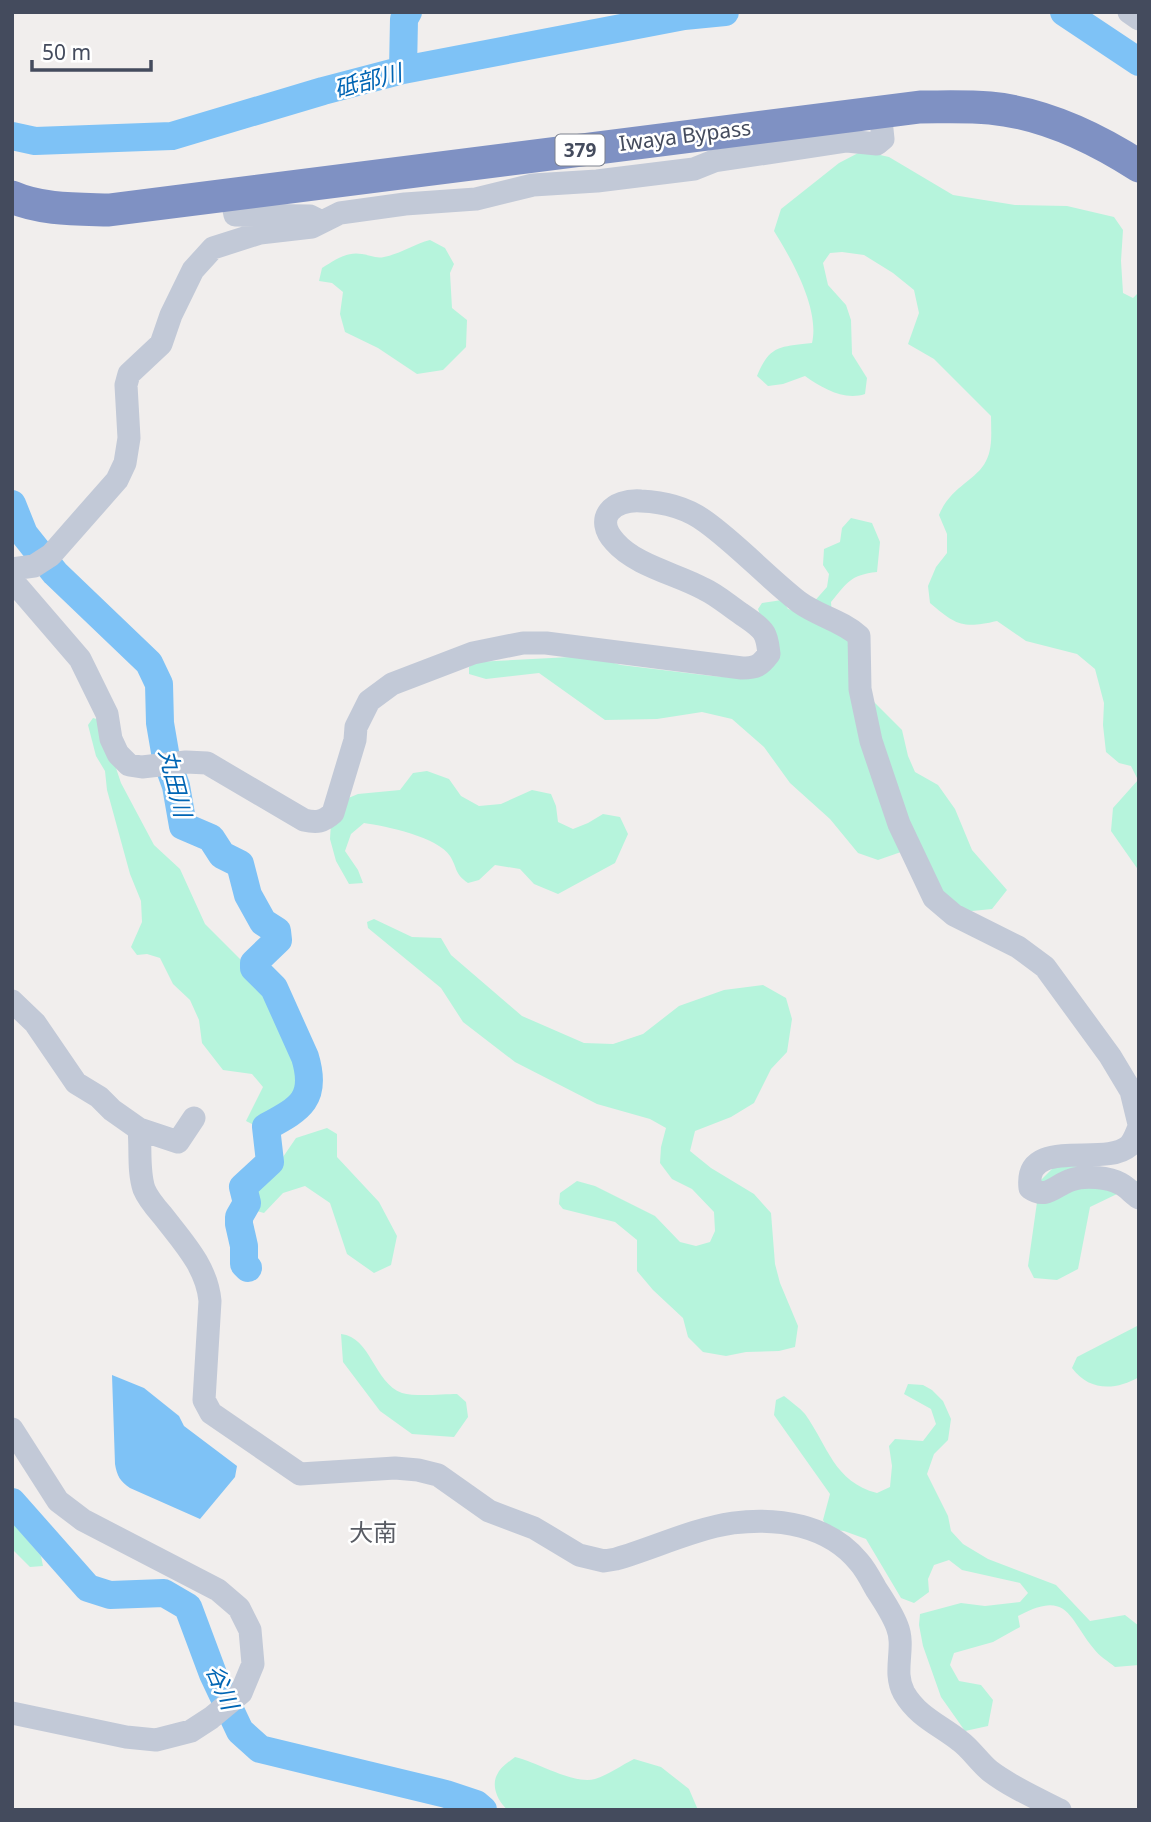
<svg xmlns="http://www.w3.org/2000/svg" width="1151" height="1822" font-family="'Noto Sans','Noto Sans JP',sans-serif">
  <style>
    .green { fill: #b6f4dc }
    .water { fill: #7ec2f6 }
    .lines { fill: none; stroke-linecap: round; stroke-linejoin: round }
    .river { stroke: #7ec2f6; stroke-width: 28 }
    .minor { stroke: #c2c9d7; stroke-width: 23 }
    .highway { stroke: #7f91c3; stroke-width: 33 }
    .labels { text-anchor: middle; stroke-width: 5; stroke-linejoin: round; paint-order: stroke }
    .shield { fill: #fff; stroke: #7c818e; stroke-width: 2 }
    .shield-label { font-size: 19px; font-weight: bold; fill: #444b5d }
    .street-label { font-size: 21px; fill: #444b5d; stroke: #fff }
    .water-label { font-size: 23px; font-style: italic; fill: #0065b4; stroke: #fff }
    .quarter-label { font-size: 24px; fill: #595c64; stroke: #fff }
  </style>
  <rect width="100%" height="100%" fill="#f1eeed"/>
  <path class="green" d="M862,151L889,157L953,195L1015,205L1067,206L1114,217L1123,230L1121,261L1123,293L1133,298L1139,292V871L1111,831L1113,808L1138,780L1131,766L1119,763L1106,752L1103,725L1104,703L1095,669L1077,654L1026,641L997,621C962,629 956,625 930,603L928,586L936,567L947,553V534L939,515C951,486 976,481 986,461C993,448 991,431 991,416L934,359L908,344L919,313L914,290L893,273L864,255L842,252L830,253L823,263L828,285L846,305L851,320L852,354L867,378L865,394C844,401 822,388 805,376L783,384L768,386L757,376C770,344 781,347 812,343C820,309 792,260 774,231L781,209L839,163Z
    M430,240L445,248L454,264L450,273L452,308L467,320L466,347L443,370L417,374L378,348L345,332L340,314L343,292L332,283L319,281L322,268C335,260 347,251 362,254C370,255 376,259 384,257C400,254 414,244 430,240Z
    M851,518L872,523L880,542L877,572C850,575 848,582 831,602L832,617L847,634L874,702L902,730L908,756L915,772L938,785L955,809L972,850L1007,890L992,909L962,912L901,852L878,860L858,853L830,819L790,783L764,747L732,719L702,712L657,719L605,720L539,673L486,679L469,674V667L476,662L590,656L621,665L712,676L738,678L756,675L764,626L758,609L762,603L782,600L788,609L804,613L827,587L829,574L823,565L824,549L840,542L842,528Z
    M93,718L100,720L121,783L154,845L180,869L205,924L268,987L290,1036L303,1057L301,1093L295,1106L258,1127L246,1121L263,1087L252,1074L223,1070L202,1043L199,1020L190,1000L173,984L160,958L147,954L137,955L131,947L142,922L141,901L130,874L107,790L105,771L96,756L88,725Z
    M427,771L449,779L461,796L479,806L501,804L532,790L551,794L556,806L558,822L573,829L588,823L603,814L620,817L628,834L615,863L558,894L534,884L520,869L495,865L479,880L468,883C454,873 458,869 450,856C438,837 386,826 364,823L351,834L345,851L358,870L363,883L349,884L336,861L330,839L331,823L346,799L358,794L400,790L413,773Z
    M374,919L412,937L441,938L451,955L522,1016L584,1043L613,1044L643,1034L679,1006L724,990L763,985L786,998L792,1019L787,1052L771,1069L754,1103L731,1117L695,1131L690,1151L711,1168L754,1194L771,1213L775,1264L780,1283L798,1326L795,1347L779,1351L746,1352L726,1356L703,1352L688,1337L683,1318L653,1290L637,1271V1240L615,1222L563,1209L559,1204L560,1193L577,1181L595,1186L655,1216L680,1242L696,1246L710,1242L715,1231L714,1212L692,1189L672,1179L660,1163L661,1147L666,1128L650,1119L597,1104L515,1062L463,1022L441,988L368,928L367,922Z
    M327,1128L337,1134V1157L379,1202L397,1236L391,1265L374,1273L347,1254L330,1203L305,1186L283,1193L264,1213L250,1209C253,1195 255,1182 270,1176L296,1138Z
    M1057,1164L1120,1171L1135,1181H1139V1224L1136,1202L1117,1194L1090,1207L1078,1269L1057,1280L1034,1278L1028,1266L1040,1181Z
    M1139,1325V1377C1115,1391 1089,1391 1072,1368L1077,1357Z
    M341,1334C371,1337 374,1383 402,1393C416,1397 443,1394 457,1394L466,1402L468,1417L454,1437L412,1434L380,1411L343,1362Z
    M908,1384L923,1385L932,1390L943,1401L951,1419L948,1440L934,1454L927,1474L948,1516L951,1531L963,1544L988,1559L1056,1585L1090,1621L1125,1615L1139,1626V1665L1115,1667C1108,1661 1099,1656 1094,1649C1068,1617 1068,1589 1018,1616L1020,1627L993,1642L954,1653L950,1665L959,1681L981,1685L993,1700L988,1726L965,1731L941,1697L923,1646L919,1625L920,1614L961,1603L985,1606L1020,1602L1028,1593L1020,1583L962,1570L949,1560L934,1565L928,1579L929,1592L914,1603L901,1598L866,1539L844,1531L829,1529L823,1520L830,1494L774,1415L776,1400L784,1396C791,1402 799,1407 805,1414C828,1446 834,1482 877,1493L890,1487L892,1466L889,1446L895,1439L923,1441L936,1424L931,1409L904,1394Z
    M12,1522L41,1556L43,1566L30,1567L12,1549Z
    M515,1757C537,1762 574,1785 595,1779C608,1775 622,1765 634,1759L661,1767L689,1789L698,1810H508C498,1802 490,1785 498,1773C501,1767 510,1761 515,1757Z"/>
  <path class="water" d="M112,1375L144,1388L179,1416L184,1426L237,1466L235,1477L200,1519L130,1488C120,1481 117,1476 115,1464Z"/>
  <g class="lines">
    <path class="river" d="M1064,12L1139,62
      M403,70L404,19L408,12
      M12,136L35,141L172,136L323,91L403,70L684,16L725,12
      M12,504L24,534L55,573L149,663L159,684L160,723L166,758L176,786L183,826L211,838L222,855L240,864L248,895L263,922L277,931L278,940L254,963V968L274,988L305,1057C318,1100 299,1109 266,1127L270,1162L243,1187L247,1203L239,1217V1224L244,1246V1264L248,1268
      M12,1502L88,1588L110,1595L164,1593L188,1607L213,1674L240,1731L260,1749L446,1794L476,1804L483,1810"/>
    <path class="minor" d="M1129,12L1139,19
      M231,195L235,215L310,216L316,219
      M12,569L34,566L51,555L117,480L125,463L129,438L126,385L129,374L161,344L171,315L193,270L213,248L260,233L312,227L340,213L405,204L476,199L533,185L597,181L694,169L714,161L847,141L877,144L883,139L880,111
      M12,580L80,659L107,714L111,739L118,754L129,765L142,767L186,762L207,763L304,820C317,823 323,822 333,813L355,740L356,727L369,701L392,684L473,653L523,643H546L742,668C756,668 760,666 769,654C768,647 768,640 764,633C759,625 748,619 740,613C728,605 717,595 704,589C677,574 636,566 615,542C593,518 613,499 641,501C665,502 686,507 706,522C739,546 767,577 799,602C818,616 841,620 859,636L860,689L871,741L899,824L934,898L954,915L1018,947L1045,967L1110,1056L1131,1091L1139,1124
      M12,1001L35,1023L76,1083L99,1097L112,1110L139,1129C141,1149 138,1171 144,1189C148,1199 156,1208 163,1216C183,1242 207,1267 210,1301L204,1400L211,1413L300,1474L395,1468L418,1470L438,1475L489,1511L534,1528L579,1555L604,1561L616,1559C654,1548 693,1529 733,1523C778,1517 829,1525 859,1562C866,1570 871,1580 876,1589C884,1601 892,1613 897,1626C906,1648 892,1671 904,1693C918,1717 940,1725 960,1741C971,1749 979,1762 990,1771C1011,1787 1036,1798 1060,1810
      M1139,1127C1136,1134 1134,1141 1129,1146C1104,1168 1024,1135 1030,1188C1047,1200 1055,1185 1071,1180C1084,1175 1109,1177 1121,1184C1127,1187 1133,1194 1139,1198
      M139,1129L178,1142L194,1118
      M12,1429L58,1501L83,1520L218,1590L239,1608L250,1630L253,1664L241,1693L211,1718L191,1731L156,1740L126,1737L12,1713"/>
    <path class="highway" d="M12,197C41,210 78,209 109,210L920,107C943,107 966,106 990,108C1043,113 1094,137 1139,166"/>
  </g>
  <g class="labels">
    <rect class="shield" x="555.5" y="134.5" width="49" height="31" rx="5"/>
    <g class="shield-label">
      <text x="580" y="157">379</text>
    </g>
    <g class="street-label">
      <text transform="translate(685 136) rotate(-7)" y="7">Iwaya Bypass</text>
    </g>
    <g class="water-label">
      <text transform="translate(368 81) rotate(-15)" y="8">砥部川</text>
      <text transform="translate(175 783) rotate(76)" y="8">丸田川</text>
      <text transform="translate(222 1687) rotate(67)" y="8">谷川</text>
    </g>
    <g class="quarter-label">
      <text x="373" y="1541">大南</text>
    </g>
  </g>
  <rect width="1151" height="1822" fill="none" stroke="#444b5d" stroke-width="28"/>
  <path d="M32 60v10h119v-10" fill="none" stroke="#444b5d" stroke-width="3.5"/>
  <text x="42" y="60" font-size="21" fill="#444b5d" stroke="#ffffff" stroke-width="5" paint-order="stroke">50 m</text>
</svg>
